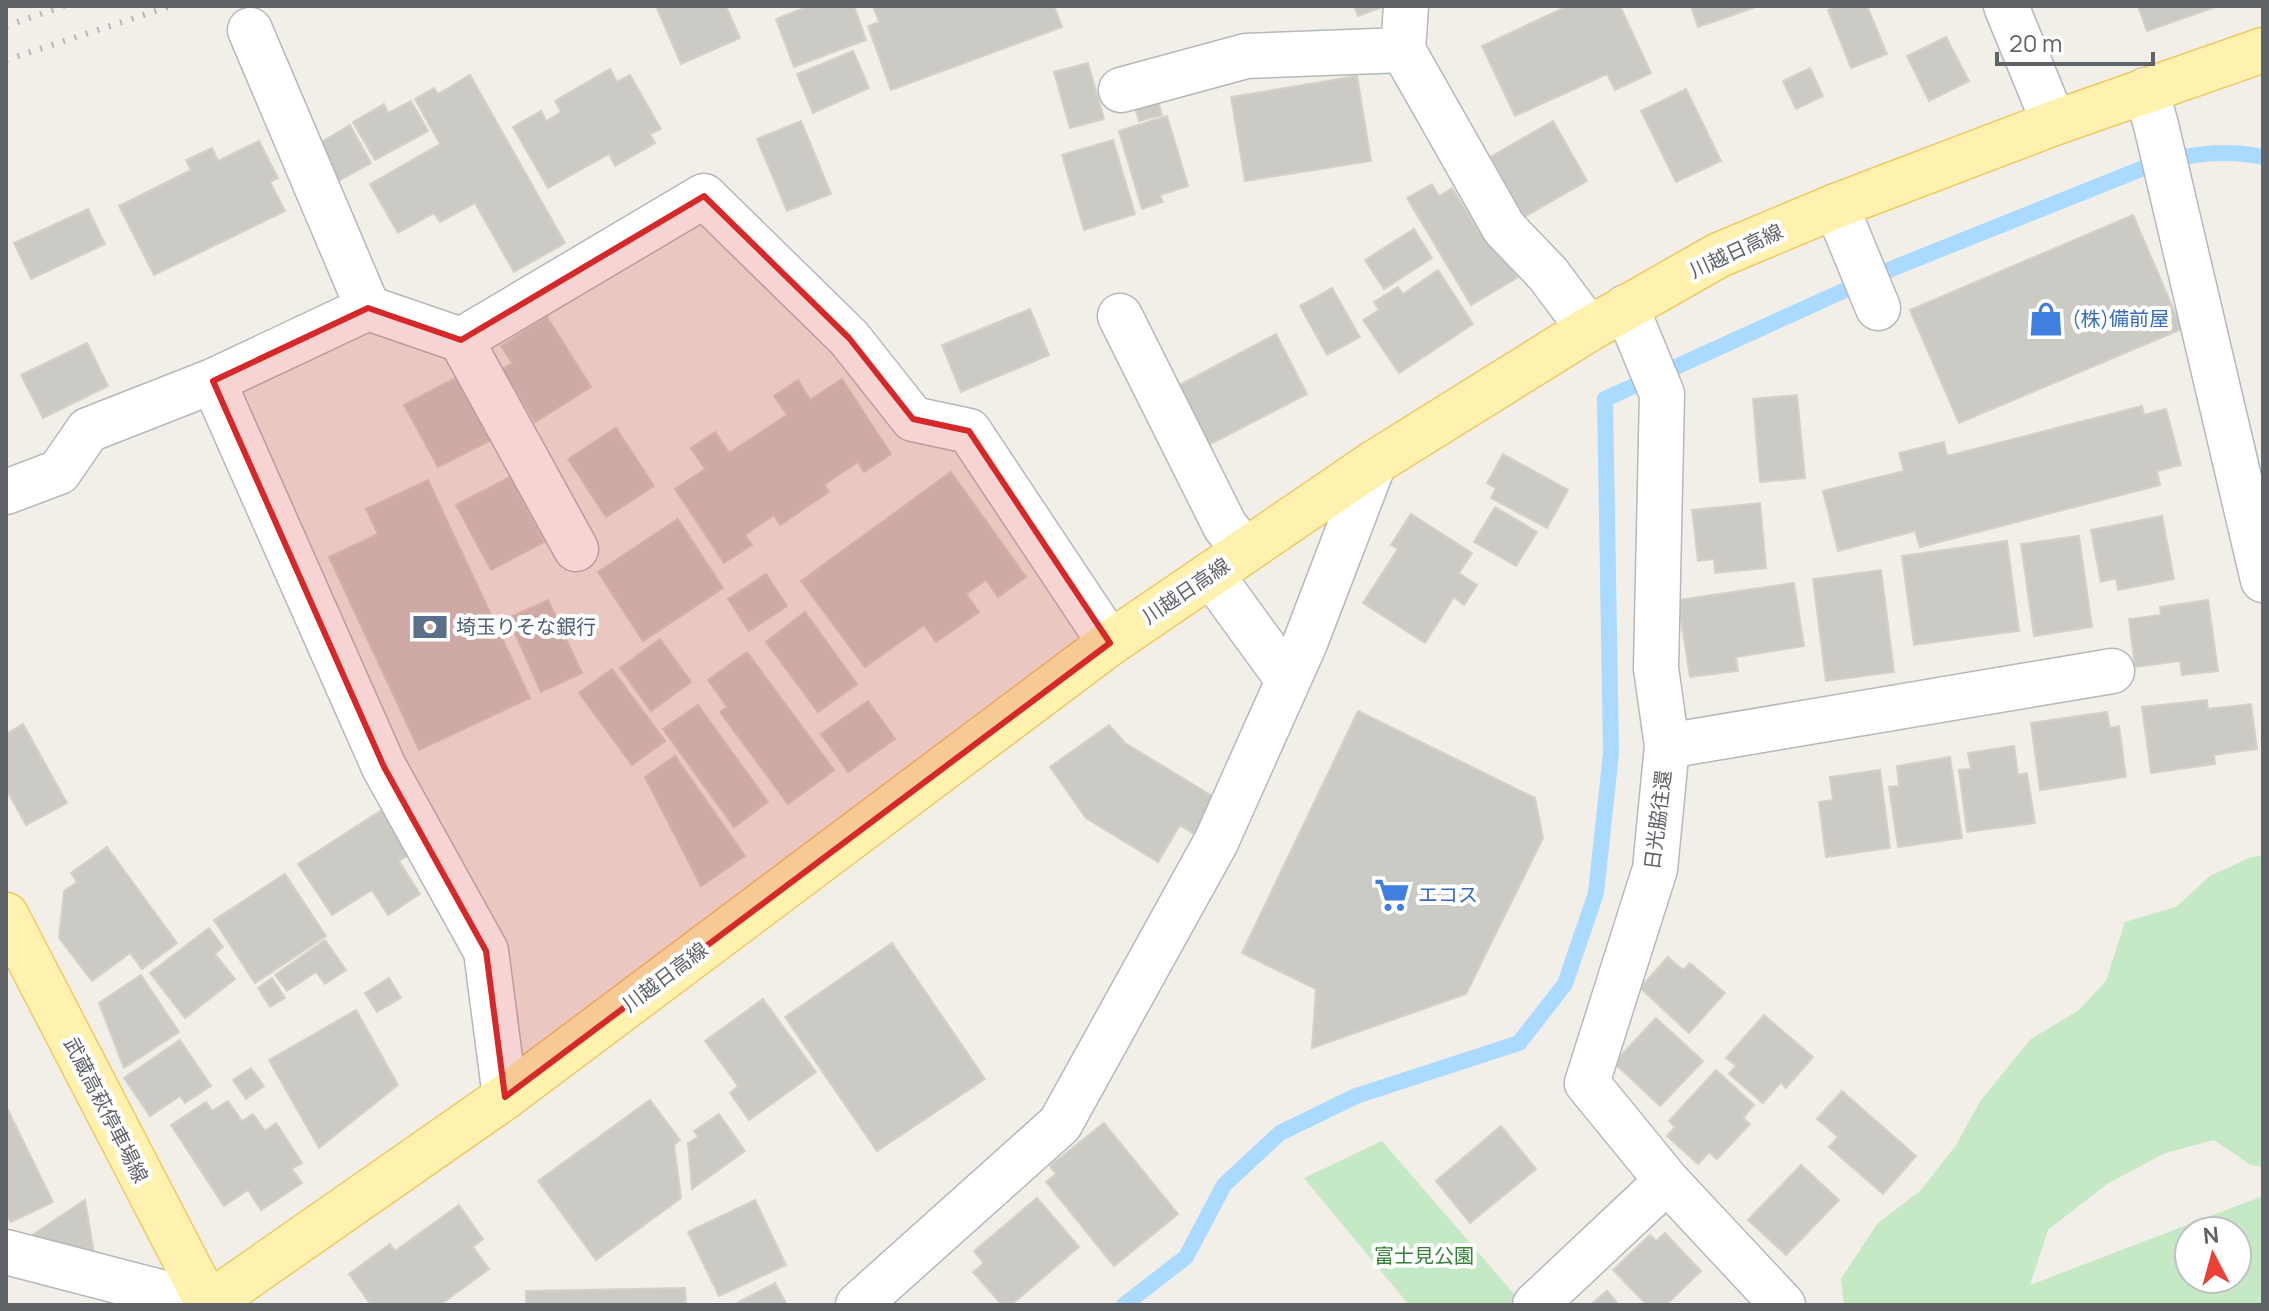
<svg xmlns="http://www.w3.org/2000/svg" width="2269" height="1311" font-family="Manrope,'Noto Sans JP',sans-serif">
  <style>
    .green { fill: #c5e8c5; fill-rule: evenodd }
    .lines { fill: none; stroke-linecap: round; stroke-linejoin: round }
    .stream { stroke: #aadaff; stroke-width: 16 }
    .building { fill: #cccac5; stroke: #d6d1c6; stroke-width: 2 }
    .minor-casing { stroke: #b5b8bc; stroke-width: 47 }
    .major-casing { stroke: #f2c960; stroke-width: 47 }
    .minor { stroke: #fff; stroke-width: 44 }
    .major { stroke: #fff2af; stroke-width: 44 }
    .rail { stroke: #b6b7b8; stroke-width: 6; stroke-dasharray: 2 10; stroke-linecap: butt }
    .marked { fill: #d62828; fill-opacity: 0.2; stroke: #d62828; stroke-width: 6; stroke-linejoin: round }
    .labels { text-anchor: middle; stroke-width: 8; stroke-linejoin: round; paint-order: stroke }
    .street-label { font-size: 20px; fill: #5f6368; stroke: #fff }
    .shop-label { font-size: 20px; fill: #366cbe; stroke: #fff; text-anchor: start }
    .service-label { font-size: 20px; fill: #4e5e75; stroke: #fff; text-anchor: start }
    .park-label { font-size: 20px; fill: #348238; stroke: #fff }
  </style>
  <rect width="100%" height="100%" fill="#f1efe8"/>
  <path class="green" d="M2263,855V1167L2251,1165L2214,1140L2165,1153L2107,1184L2048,1230L2030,1285L2263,1196V1305H1844L1841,1279L1877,1224L1921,1190L1956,1145L1981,1100L2031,1039L2079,1010L2106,981L2125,922L2176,907L2210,876L2249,858ZM2189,1231H2237V1279H2189Z
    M1382,1141L1520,1301L1515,1305H1409L1304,1178Z"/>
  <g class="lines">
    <path class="stream" d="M1124,1305L1186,1257L1224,1185L1280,1133L1356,1096L1519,1043L1565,984L1596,893L1611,753L1605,399L1896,267L2151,165C2189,154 2223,149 2263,157"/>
  </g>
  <path class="building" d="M656,6H726L740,38L681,64Z
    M809,6H854L866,40L794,67L776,19Z
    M873,6H1054L1062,27L891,90L868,26L879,22Z
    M1354,6H1385L1358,16Z
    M1568,6H1620L1651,73L1615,90L1607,74L1515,116L1482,46Z
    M1691,6H1759L1698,27Z
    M1839,6H1867L1887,54L1851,68L1828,10Z
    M2138,6H2218L2147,31Z
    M1946,37L1969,81L1929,101L1907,56Z
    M853,51L869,88L813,113L797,74Z
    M1088,63L1104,119L1070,128L1054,72Z
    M1810,68L1823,96L1796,109L1783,81Z
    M610,69L617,82L630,75L661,129L650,134L655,143L615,166L609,154L548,188L513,127L541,111L546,121L561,112L555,101Z
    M470,75L565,243L514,272L475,203L440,222L434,213L398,233L370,184L440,144L415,99L434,88L438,94Z
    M1357,76L1371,161L1245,181L1231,97Z
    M1686,89L1721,161L1676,182L1641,111Z
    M1157,98L1162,115L1139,121L1134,104Z
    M411,101L428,131L375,160L353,122L384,104L388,113Z
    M1167,116L1188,186L1160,195L1163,202L1142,209L1119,131Z
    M801,121L831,194L787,211L757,139Z
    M1553,121L1587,181L1524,217L1490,157Z
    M350,125L371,163L335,183L315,146Z
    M1113,140L1135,214L1084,230L1062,155Z
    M259,141L278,178L270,182L285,211L154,275L119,206L191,170L186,160L212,148L218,161Z
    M1432,184L1439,196L1452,188L1478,230L1486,225L1517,278L1471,305L1407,198Z
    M88,209L105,244L31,279L14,243Z
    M2133,215L2182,329L1959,423L1910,310Z
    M1414,229L1432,258L1384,289L1365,260Z
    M1438,270L1473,324L1399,373L1363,320L1379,310L1374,302L1398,287L1403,294Z
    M1332,288L1360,337L1327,355L1300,306Z
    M1030,309L1049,355L961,392L942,345Z
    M547,317L591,387L535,422L502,369L512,363L501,346Z
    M1276,334L1307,394L1203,448L1172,389Z
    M87,343L108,386L43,418L21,375Z
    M457,377L491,440L438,467L404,405Z
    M842,379L891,454L864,472L858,462L824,485L829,492L780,525L774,515L745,535L752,545L724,563L675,489L705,469L691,448L715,432L729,453L787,415L774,396L798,380L810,400Z
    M1797,395L1805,478L1760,482L1753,399Z
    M2142,406L2144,415L2166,409L2181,465L2157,471L2160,485L1920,547L1915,531L1838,551L1823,491L1904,471L1899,453L1944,442L1947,456Z
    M616,428L654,486L606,517L568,459Z
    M1503,454L1568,490L1547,528L1491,498L1496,488L1487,483Z
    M951,472L1026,577L998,597L986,580L966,594L979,612L936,642L924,625L865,667L801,581Z
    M510,477L544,542L491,570L456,505Z
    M428,480L530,698L419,750L329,557L378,534L366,509Z
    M1760,503L1766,568L1715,573L1714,559L1698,561L1692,510Z
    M1495,507L1537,532L1516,566L1474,542Z
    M1411,514L1472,553L1459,573L1477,585L1464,605L1454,597L1425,643L1363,603L1398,549L1391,545Z
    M2162,516L2174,579L2118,590L2116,578L2101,582L2091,530Z
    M678,519L723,588L643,641L598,572Z
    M2079,536L2092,627L2034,636L2021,544Z
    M2007,541L2019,631L1914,645L1902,556Z
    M1881,570L1894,672L1826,681L1813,579Z
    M766,574L787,606L749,631L728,599Z
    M1794,583L1804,646L1736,657L1738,671L1690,677L1678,600Z
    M548,600L582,673L541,692L508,618Z
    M2208,600L2218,671L2182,675L2180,661L2135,667L2129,619L2161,615L2160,607Z
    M805,612L857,684L818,712L766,642Z
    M660,639L691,682L651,711L620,668Z
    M747,652L834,770L788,804L720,712L727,707L708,680Z
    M612,669L665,741L632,765L579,693Z
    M2207,700L2208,709L2251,704L2257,749L2214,755L2215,764L2151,773L2142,707Z
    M868,701L895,739L848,772L821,734Z
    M698,705L768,802L734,827L663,729Z
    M1358,711L1535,798L1543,838L1466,994L1312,1048L1316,989L1242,953Z
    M2107,712L2110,728L2119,726L2126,777L2040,790L2031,723Z
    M23,724L67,803L26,825L6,789V734Z
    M1109,725L1125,743L1217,799L1195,835L1180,825L1158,862L1086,818L1050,767Z
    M2014,746L2018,775L2027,773L2035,823L1967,832L1959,770L1971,769L1968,753Z
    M675,756L745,856L701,886L645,777Z
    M1950,757L1962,838L1898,847L1889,787L1899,786L1897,766Z
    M1880,770L1890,848L1826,857L1819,802L1833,800L1830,777Z
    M388,806L417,850L399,861L420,894L388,915L372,890L332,915L298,864Z
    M107,847L177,943L142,969L130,953L92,981L59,938L64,891L77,882L71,873Z
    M285,874L326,936L255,983L214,920Z
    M209,928L223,947L215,954L235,979L185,1018L150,973Z
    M325,940L346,970L325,984L316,972L287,991L275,975Z
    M892,943L985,1079L877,1151L785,1017Z
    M1668,957L1683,970L1690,963L1725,993L1689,1033L1640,988Z
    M141,975L179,1032L124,1068L99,1003Z
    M272,978L285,998L270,1007L258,988Z
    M389,978L401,998L377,1012L365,993Z
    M763,999L816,1072L749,1120L730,1093L738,1086L705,1041Z
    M356,1010L398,1085L319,1148L269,1060Z
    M1764,1015L1813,1057L1786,1088L1781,1082L1763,1103L1729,1074L1736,1066L1726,1058Z
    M1656,1018L1703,1061L1660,1106L1614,1063Z
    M180,1040L211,1086L185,1103L180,1096L150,1116L124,1078Z
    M251,1068L264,1086L246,1099L233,1080Z
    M1716,1070L1754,1105L1743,1118L1750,1124L1717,1159L1709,1152L1698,1164L1667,1136L1675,1127L1669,1121Z
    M1842,1091L1916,1156L1883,1194L1829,1147L1838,1137L1817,1119Z
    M650,1100L680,1140L674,1145L681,1198L596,1260L538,1181Z
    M228,1101L242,1121L253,1114L265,1131L276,1123L302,1163L292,1169L302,1183L261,1210L248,1190L224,1206L171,1125L206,1102L212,1111Z
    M6,1106L53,1202L11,1222L6,1216Z
    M719,1114L745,1151L692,1189L688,1143L698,1137L694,1131Z
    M1104,1123L1178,1214L1114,1266L1046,1182L1056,1174L1050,1166Z
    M1501,1126L1536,1169L1470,1223L1436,1181Z
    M1801,1165L1839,1200L1786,1255L1748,1220Z
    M1037,1198L1079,1247L1011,1305H1002L973,1272L984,1263L974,1251Z
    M85,1200L96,1265L32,1235Z
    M755,1200L786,1265L719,1296L688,1232Z
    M459,1205L483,1239L473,1247L489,1269L440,1305H371L349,1274L390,1244L395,1251Z
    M1665,1233L1701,1271L1666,1305H1647L1613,1270L1650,1235L1656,1241Z
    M775,1283L787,1305H733Z
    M685,1288L686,1305H526V1291Z
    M1607,1291L1619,1305H1590Z"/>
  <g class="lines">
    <g class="minor-casing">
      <path id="minor" d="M1406,6L1403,50L1504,228L1548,274L1589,329
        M2006,6L2054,123
        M250,30L368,308
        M1121,90L1246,56L1403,50
        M2146,90L2156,125L2263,580
        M1836,206L1878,308
        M1626,307L1662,394L1656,668L1667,746L1655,869L1587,1083L1667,1181L1783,1305
        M1120,316L1225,526L1245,551
        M461,340L576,549
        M213,381L384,767L486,951L505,1097
        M6,492L59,472L88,430L213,381L368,308L461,340L704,196L849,338L913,419L969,431L1110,643
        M1211,574L1288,680
        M1667,746L2112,671
        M6,1252L210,1305
        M858,1305L1060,1124L1216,842L1305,643L1374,463
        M1535,1305L1667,1181"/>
    </g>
    <g class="major-casing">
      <path id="major" d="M6,915L208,1304
        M207,1305L505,1097L1110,643L1374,463L1589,329L1719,255L1836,206L2054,123L2263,50"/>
    </g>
    <use href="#minor" class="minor"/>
    <use href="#major" class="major"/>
    <path class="rail" d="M6,26L64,6
      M6,60L171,6"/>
  </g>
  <path class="marked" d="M704,196L849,338L913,419L969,431L1110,643L505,1097L486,951L384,767L213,381L368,308L461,340Z"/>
  <defs>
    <g id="shop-bare" transform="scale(2.76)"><path d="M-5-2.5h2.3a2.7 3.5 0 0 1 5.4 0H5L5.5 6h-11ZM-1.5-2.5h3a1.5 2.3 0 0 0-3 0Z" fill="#3f7fe0" stroke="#fff" stroke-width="2.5" paint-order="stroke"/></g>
    <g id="bank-bare" transform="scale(2.76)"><path d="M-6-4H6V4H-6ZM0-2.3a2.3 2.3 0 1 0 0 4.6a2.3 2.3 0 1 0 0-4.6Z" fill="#5c6f8a" stroke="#fff" stroke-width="2.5" paint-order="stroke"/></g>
    <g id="supermarket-bare" transform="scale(2.76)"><path d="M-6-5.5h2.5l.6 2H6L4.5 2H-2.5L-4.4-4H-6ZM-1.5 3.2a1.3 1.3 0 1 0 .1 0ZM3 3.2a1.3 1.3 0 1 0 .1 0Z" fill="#3f7fe0" stroke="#fff" stroke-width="2.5" paint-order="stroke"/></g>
  </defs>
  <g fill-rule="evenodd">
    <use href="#shop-bare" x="2046" y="319"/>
    <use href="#bank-bare" x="430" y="627"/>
    <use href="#supermarket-bare" x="1392" y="895"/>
  </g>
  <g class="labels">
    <g class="street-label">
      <text transform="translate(1736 251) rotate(-25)" y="7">川越日高線</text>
      <text transform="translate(1186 591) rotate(-34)" y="7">川越日高線</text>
      <text transform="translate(1658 820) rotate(-83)" y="7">日光脇往還</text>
      <text transform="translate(665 977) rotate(-37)" y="7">川越日高線</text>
      <text transform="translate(106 1110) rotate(63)" y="7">武蔵高萩停車場線</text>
    </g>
    <g class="shop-label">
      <text x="2072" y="326">(株)備前屋</text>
      <text x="1418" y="902">エコス</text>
    </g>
    <g class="service-label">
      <text x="456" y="634">埼玉りそな銀行</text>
    </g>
    <g class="park-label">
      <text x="1424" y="1263">富士見公園</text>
    </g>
  </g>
  <rect width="2269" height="1311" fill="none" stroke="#5f6368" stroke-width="16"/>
  <g transform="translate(2213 1255) rotate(354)"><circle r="38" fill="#ffffff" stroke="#bfc1c3" stroke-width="2"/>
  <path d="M0-6L14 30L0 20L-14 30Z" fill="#ea4335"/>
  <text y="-12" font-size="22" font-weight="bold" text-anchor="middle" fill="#5f6368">N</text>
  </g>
  <path d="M1997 52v12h156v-12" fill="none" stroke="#5f6368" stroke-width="4"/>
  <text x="2009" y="52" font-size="24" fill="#5f6368" stroke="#ffffff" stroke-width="6" paint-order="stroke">20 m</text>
</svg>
